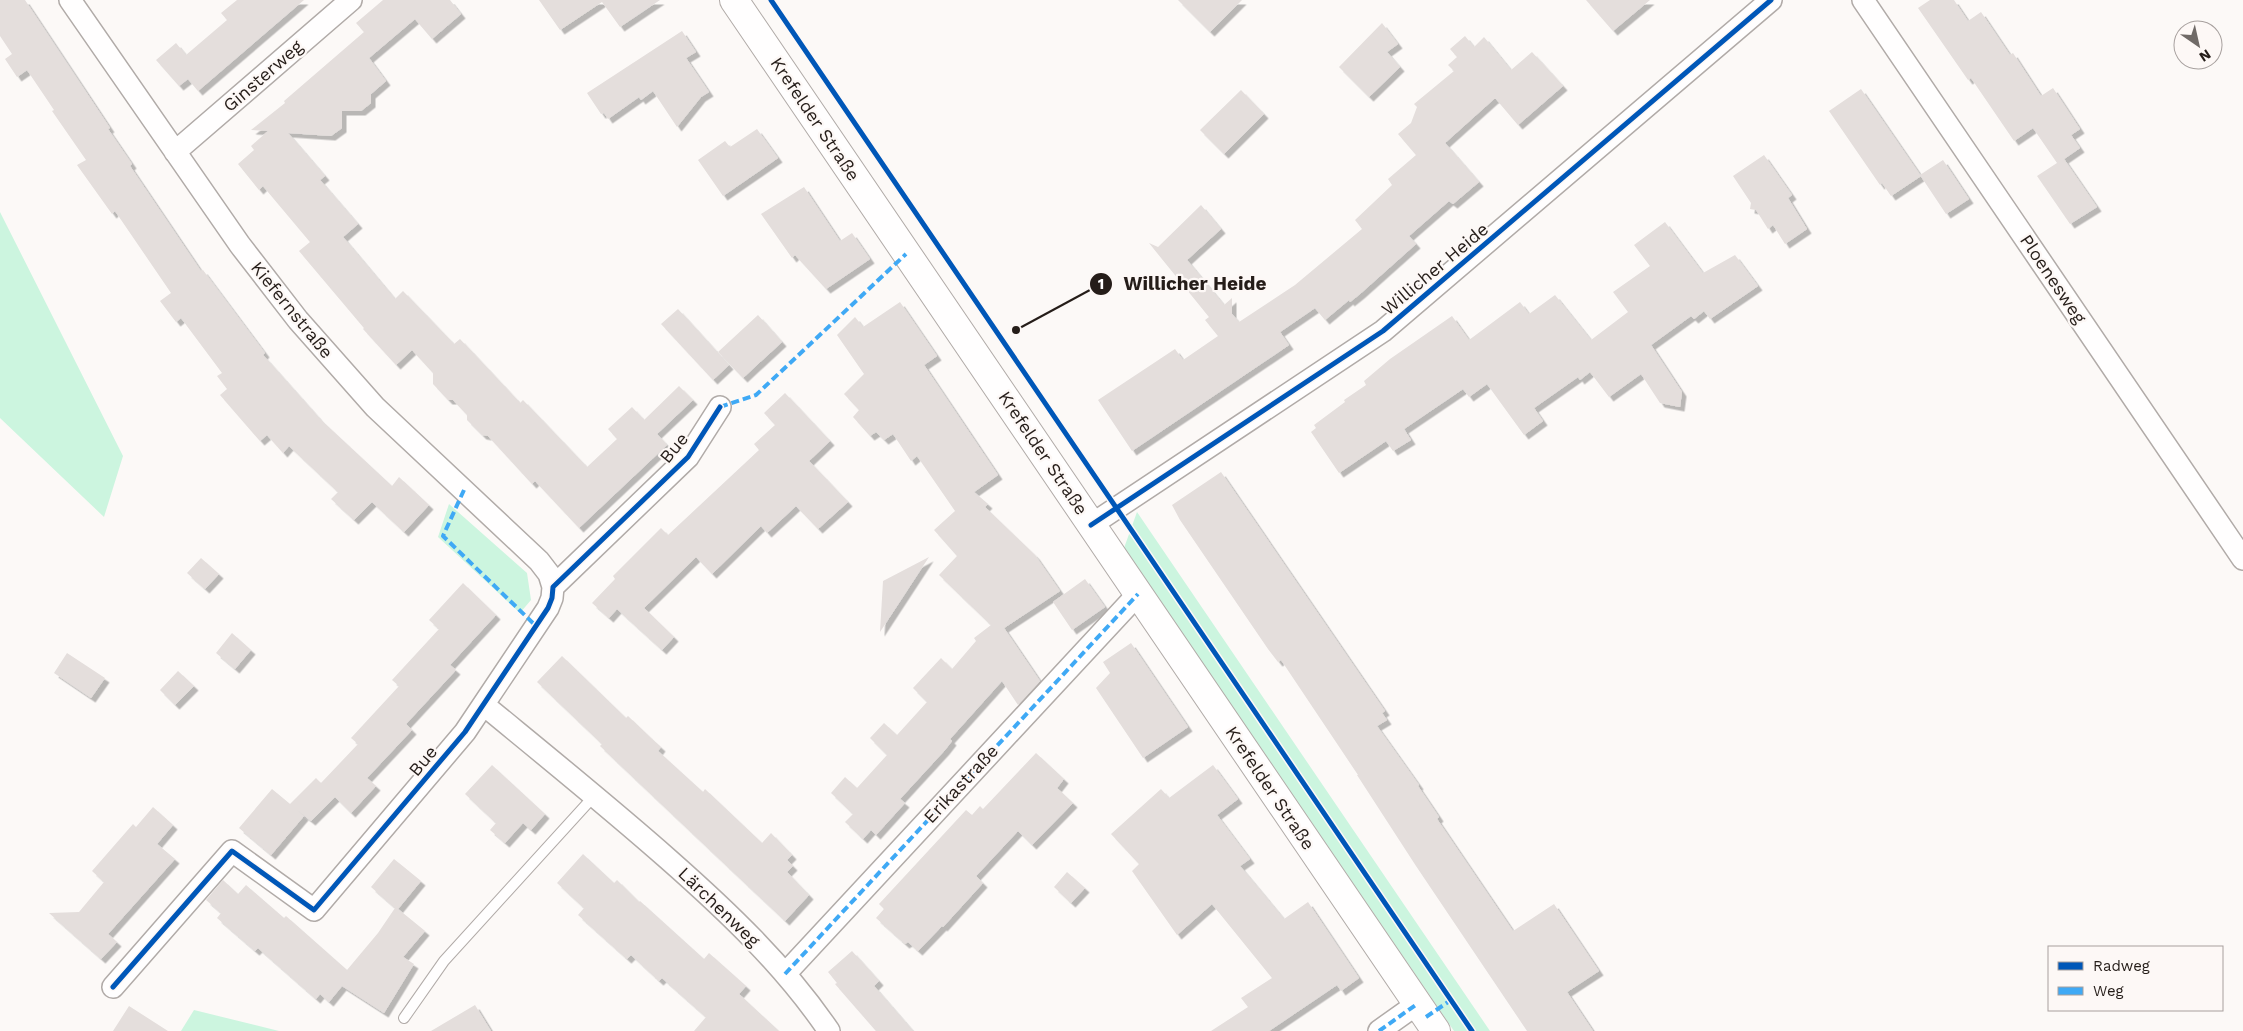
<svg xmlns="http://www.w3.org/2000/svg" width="2243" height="1031" font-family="'Work Sans',sans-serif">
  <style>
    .green { fill: #ccf5df }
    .building { fill: #e4dedc; filter: url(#shadow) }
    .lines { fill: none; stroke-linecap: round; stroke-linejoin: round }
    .service-casing { stroke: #b1aba8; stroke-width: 12 }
    .minor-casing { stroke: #b1aba8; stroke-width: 24 }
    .secondary-casing { stroke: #b1aba8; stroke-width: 30 }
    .service { stroke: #fffefe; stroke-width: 10 }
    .minor { stroke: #fffefe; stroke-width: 21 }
    .secondary { stroke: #fffefe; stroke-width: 28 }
    .quiet { stroke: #3fa9f5; stroke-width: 4; stroke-dasharray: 8 4; stroke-linecap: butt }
    .cycleway-casing { stroke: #fdf8f6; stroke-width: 8 }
    .cycleway { stroke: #0057b8; stroke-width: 5 }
    .labels { text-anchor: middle; stroke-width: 4.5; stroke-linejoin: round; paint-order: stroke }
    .street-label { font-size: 18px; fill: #251d19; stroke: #fdf8f6 }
    .leader { fill: none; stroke: #251d19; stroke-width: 2 }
    .callout-dot { fill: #251d19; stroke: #fdf8f6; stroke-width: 2 }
    .mark-label { font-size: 15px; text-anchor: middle; font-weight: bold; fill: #fff }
    .callout-label { font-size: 19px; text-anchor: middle; font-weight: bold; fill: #251d19; stroke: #fdf8f6; stroke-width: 4.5; stroke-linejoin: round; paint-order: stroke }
  </style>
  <defs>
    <filter id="shadow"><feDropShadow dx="4.5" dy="4.5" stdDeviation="0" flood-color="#0004"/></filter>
  </defs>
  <rect width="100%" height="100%" fill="#fcf9f7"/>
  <path class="green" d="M0,212L123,456L104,517L0,418Z
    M449,504L527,573L531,600L520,613L438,537Z
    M1137,512L1490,1031H1454L1124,548Z
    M194,1010L279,1031H181Z"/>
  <path class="building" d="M0,0H25L110,128L108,129L132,164L130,166L201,271L203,270L265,353L263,355L320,419L392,486L399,477L429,505L404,532L372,502L354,520L331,499L338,492L289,446L283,453L267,435L260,441L220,395L227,389L217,376L222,373L181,318L176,322L160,301L171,293L115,211L112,214L77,165L86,160L52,111L54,110L27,70L17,77L5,59L12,54L0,36Z
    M237,0H304L198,91L188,79L179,86L156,60L176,43L186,55L227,20L221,13Z
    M383,0H450L461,14L432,39L415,19L369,58L386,81L371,94V103L361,111H342V128L331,136L288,133L325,176L320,180L358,224L343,237L395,299L403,291L454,344L460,339L520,403L523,400L587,467L617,439L608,429L632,407L644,420L679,386L693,400L657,434L667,445L579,528L535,481L532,484L488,436L482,435L467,420V415L453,400H448L433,384V373L412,350L396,365L363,329L364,328L299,251L310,242L263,186L259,190L238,164L254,150L251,146L268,131L251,130L285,103L284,101L364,32L356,23Z
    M539,0H660L620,27L602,2L560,30Z
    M1178,0H1242L1210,32Z
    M1586,0H1650L1613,31Z
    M1930,0H1954L1968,21L1981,12L2010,55L2013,53L2041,96L2053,88L2080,129L2071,135L2080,148L2064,159L2097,207L2070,224L2037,176L2057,163L2033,128L2014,141L1971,78L1968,80L1918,8Z
    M1382,23L1398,44L1387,52L1400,67L1369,97L1339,67Z
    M682,31L696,52L686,58L709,92L701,97L677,127L653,91L641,100L639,97L608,119L604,113L601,114L587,93Z
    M1465,36L1474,47L1484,37L1511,70L1532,52L1563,86L1518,125L1496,99H1494L1445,143L1479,182L1453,204L1449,201L1409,236L1416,244L1360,294L1350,302L1349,300L1325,320L1315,308L1280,332L1289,345L1132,451L1098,400L1175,349L1183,360L1218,336L1205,320L1209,317L1149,243L1158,247L1201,205L1221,229L1187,260L1224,305L1232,298V314L1239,322L1295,285L1362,229L1355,220L1392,185L1388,179L1416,155L1398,134L1411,123L1417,107L1414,104L1454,71L1448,65L1457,57L1450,49Z
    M1861,89L1921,176L1891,196L1882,183L1880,185L1829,111Z
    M1241,90L1264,114L1224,154L1200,130Z
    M757,129L778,158L723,196L698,160L725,141L730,147Z
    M1764,155L1792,195L1788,198L1807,229L1785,244L1773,225L1768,229L1756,210L1750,209L1751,203L1733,176Z
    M1943,160L1969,199L1946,214L1920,175Z
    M804,187L840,241L852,233L870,259L826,289L795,255L792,258L761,214Z
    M1665,222L1703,273L1735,255L1758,286L1710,319L1704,311L1694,319L1691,316L1651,345L1682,392L1680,407L1660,403L1641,374L1609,397L1590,372L1580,380L1578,377L1534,408L1543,421L1524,435L1487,384L1469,397L1463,389L1404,429L1411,440L1393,451L1386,441L1339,473L1311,432L1316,428L1314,425L1345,402L1344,400L1366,385L1364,381L1390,359L1452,316L1469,340L1520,302L1529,314L1555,295L1591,340L1628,312L1613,292L1650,266L1634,245Z
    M900,302L937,356L924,365L998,475L974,492L988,504L985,507L1035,555L1060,591L1004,628L1040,681L1018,705L1002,681L950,739L952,741L945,750L900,799L905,803L876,835L871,830L863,839L845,822L853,814L831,793L845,777L857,788L887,755L870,738L884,723L897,735L927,702L913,688L941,658L952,669L976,641L974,638L991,625L939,575L957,556L934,530L955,511L917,456L911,461L893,434L884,440L876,432L870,436L853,417L859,410L844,394L864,374L837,335L855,317L863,327Z
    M678,309L729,365L713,380L661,324Z
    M758,315L782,342L743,378L718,352Z
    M785,393L830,441L809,461L848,502L818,529L796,506L767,533L761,526L712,574L696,557L644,608L674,637L662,650L617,609L609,618L592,603L615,579L613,576L661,528L668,535L759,450L754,444L775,425L764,413Z
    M1221,472L1385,711L1382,713L1387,720L1377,726L1419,785L1418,786L1439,817L1437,819L1513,931L1554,904L1599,971L1567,992L1593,1031H1527L1416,866L1357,775H1358L1281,660L1278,662L1268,649L1180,520L1172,505Z
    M929,557L880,632L883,581Z
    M201,558L219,574L205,589L187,573Z
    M1085,579L1105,607L1072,630L1053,602Z
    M463,583L496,615L450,665L456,670L406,724L412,730L367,778L376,786L351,813L335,797L311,821L297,810L304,816L271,855L239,828L272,789L290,804L316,778L321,783L358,744L351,738L399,686L392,680L439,629L429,620Z
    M232,633L251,650L235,669L216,653Z
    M1131,643L1188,727L1143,758L1096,688L1110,673L1103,662Z
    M67,653L105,678L91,698L54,673Z
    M562,656L626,718L628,716L651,738L661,747L658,751L703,792L705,789L762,843L771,833L792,855L787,860L793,866L787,872L809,895L785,921L600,746L602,744L537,682Z
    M178,671L194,686L175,705L160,690Z
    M1036,753L1064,779L1057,788L1073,803L1032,845L1018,831L976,876L983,883L943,927L942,926L918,951L908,942L905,944L876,918L884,909L879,904L966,810L972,815L980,806L983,809Z
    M492,765L545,814L531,830L523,823L505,843L490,830L496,823L465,794Z
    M1213,765L1238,799L1217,815L1250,859L1240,866L1284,919L1308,902L1359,978L1341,991L1337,985L1269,1031H1211L1248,1007L1241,998L1272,978L1212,904L1177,935L1132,871L1139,864L1111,834L1161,789L1169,798Z
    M153,807L173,825L157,844L175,859L108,934L117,942L101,959L49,913L79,912L104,882L92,871L133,824L136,827Z
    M583,854L614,883L617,880L639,902L640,901L704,959L709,953L746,986L739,994L779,1031H694L706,1017L662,978L659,981L631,955L627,959L578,915L584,908L557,883Z
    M394,859L421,881L398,909L425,931L403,957L414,964L384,1013L342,986L329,1002L320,994L316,999L258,948L255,951L217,918L221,913L206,900L223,880L238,894L246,885L284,918L286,916L347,970L378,933L395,908L371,887Z
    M1067,872L1085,888L1071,903L1054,887Z
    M852,951L879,981L874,986L913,1031H876L835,984L837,983L828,972Z
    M475,1005L491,1031H431Z
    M129,1006L168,1031H113Z"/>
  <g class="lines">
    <g class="service-casing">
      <path id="service" d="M404,1018L444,961L595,795"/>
    </g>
    <g class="minor-casing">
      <path id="minor" d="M70,0L240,245L298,320L375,407L539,561L549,574L553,587
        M1863,0L2243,559
        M175,152L351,0
        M1091,525L1383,331L1771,0
        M484,705C546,756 608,806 668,859C727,911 785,966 829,1031
        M785,974L1138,594
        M113,987L232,851L314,910L465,732L548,608L552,598L553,587L688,457L720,407
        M1379,1031L1417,1004"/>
    </g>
    <g class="secondary-casing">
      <path id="secondary" d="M734,0L1436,1031"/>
    </g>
    <use href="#service" class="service"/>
    <use href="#minor" class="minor"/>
    <use href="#secondary" class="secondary"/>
    <path class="quiet" d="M720,407L756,395L906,254
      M464,490L443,536L536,626
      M785,974L1138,594
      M1426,1017L1451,1000
      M1379,1031L1417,1004"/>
    <g class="cycleway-casing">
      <path id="cycleway" d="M771,0L1472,1031
        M1091,525L1383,331L1771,0
        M113,987L232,851L314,910L465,732L548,608L552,598L553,587L688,457L720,407"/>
    </g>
    <use href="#cycleway" class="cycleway"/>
  </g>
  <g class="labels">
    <g class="street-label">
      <text transform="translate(263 76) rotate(-41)" y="6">Ginsterweg</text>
      <text transform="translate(815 119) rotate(56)" y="6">Krefelder Straße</text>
      <text transform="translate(1435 269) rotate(-40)" y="6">Willicher Heide</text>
      <text transform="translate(2053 279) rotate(56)" y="6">Ploenesweg</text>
      <text transform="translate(292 310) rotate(51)" y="6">Kiefernstraße</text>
      <text transform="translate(674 448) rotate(-50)" y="6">Bue</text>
      <text transform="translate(1043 453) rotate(56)" y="6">Krefelder Straße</text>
      <text transform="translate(423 761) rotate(-50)" y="6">Bue</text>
      <text transform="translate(961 784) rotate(-47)" y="6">Erikastraße</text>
      <text transform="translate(1270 788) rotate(56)" y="6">Krefelder Straße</text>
      <text transform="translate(719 907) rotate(44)" y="6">Lärchenweg</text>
    </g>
  </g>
  <path class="leader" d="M1016 330L1101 284"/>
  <g class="callout-dot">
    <circle cx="1016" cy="330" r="5"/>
    <circle cx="1101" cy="284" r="12"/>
  </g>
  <g class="mark-label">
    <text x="1101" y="289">1</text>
  </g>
  <g class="callout-label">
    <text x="1195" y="290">Willicher Heide</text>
  </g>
  <rect x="2048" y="946" width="175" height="65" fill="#fdf8f6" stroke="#a7a09e"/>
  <rect x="2058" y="962" width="25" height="8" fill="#0057b8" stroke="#a7a09e"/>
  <text x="2093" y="971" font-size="15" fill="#251d19">Radweg</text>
  <rect x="2058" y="987" width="25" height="8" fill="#3fa9f5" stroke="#a7a09e"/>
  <text x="2093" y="996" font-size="15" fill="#251d19">Weg</text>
  <g transform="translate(2198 45) rotate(146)"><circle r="24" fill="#fdf8f6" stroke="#a7a09e"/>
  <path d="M0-4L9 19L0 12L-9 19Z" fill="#706a67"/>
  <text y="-8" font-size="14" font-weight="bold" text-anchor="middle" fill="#251d19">N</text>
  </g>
</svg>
